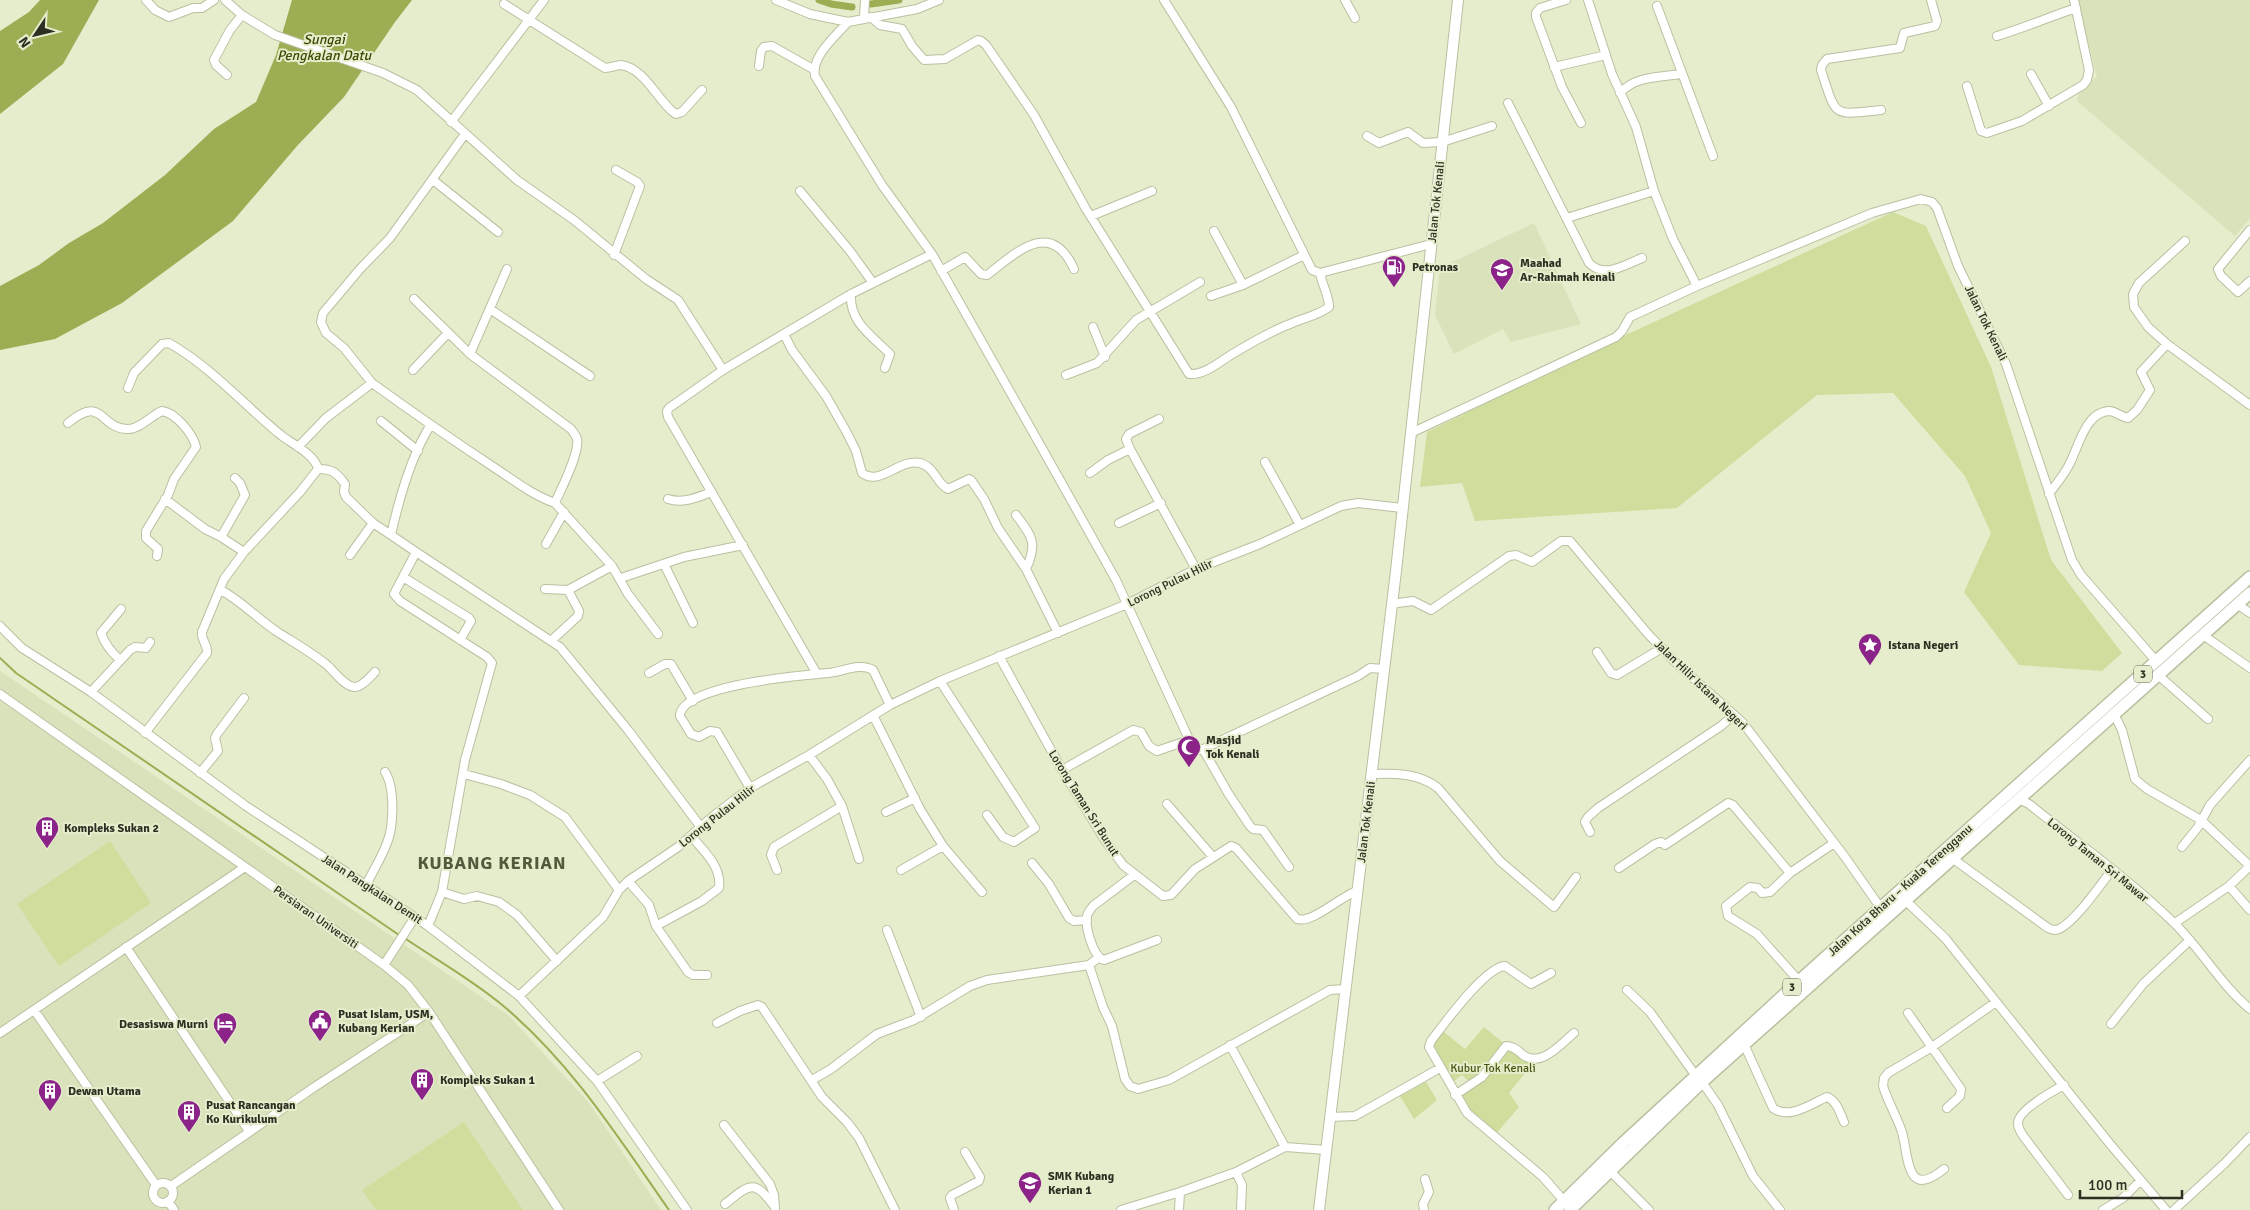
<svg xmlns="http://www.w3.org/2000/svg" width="2250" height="1210" font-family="Signika,sans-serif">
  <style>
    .built { fill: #d9e2ba }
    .green { fill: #cfde9d }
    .water { fill: #9cad53 }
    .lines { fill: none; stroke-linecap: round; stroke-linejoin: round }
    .stream { stroke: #9cad53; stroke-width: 2 }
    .canal { stroke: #9cad53; stroke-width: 7 }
    .minor-casing { stroke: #b9c1a1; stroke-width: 10 }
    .major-casing { stroke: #b9c1a1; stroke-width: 12 }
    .highway-casing { stroke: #b9c1a1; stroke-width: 14 }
    .minor { stroke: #fff; stroke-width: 8 }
    .major { stroke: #fff; stroke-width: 10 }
    .highway { stroke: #fff; stroke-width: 11 }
    .labels { text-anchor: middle; stroke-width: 4; stroke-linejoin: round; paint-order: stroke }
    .shield { fill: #e5edcc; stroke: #646855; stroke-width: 1 }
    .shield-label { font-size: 11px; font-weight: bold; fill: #2c2f22 }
    .street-label { font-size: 12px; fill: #2c2f22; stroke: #e5edcc }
    .poi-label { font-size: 12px; font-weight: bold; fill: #2c2f22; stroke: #e5edcc; text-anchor: start }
    .park-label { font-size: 12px; fill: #4b5615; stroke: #e5edcc }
    .water-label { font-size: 14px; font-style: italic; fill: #3e4901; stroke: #e5edcc }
    .district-label { font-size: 18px; font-weight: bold; letter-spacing: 1px; fill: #53593d; stroke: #e5edcc }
  </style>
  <rect width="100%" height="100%" fill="#e5edcc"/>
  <path class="built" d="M2077,0H2250V218L2235,236L2077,101L2079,94L2097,76Z
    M1534,223L1581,324L1511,342L1503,329L1454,354L1435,315L1440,268Z
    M0,671L508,1015L589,1103L661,1210H0Z"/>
  <path class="green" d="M1893,212L1926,226L1991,367L2051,560L2122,653L2102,671L2019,665L1964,592L1991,533L1965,476L1893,393L1817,395L1677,508L1475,521L1462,483L1420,487L1427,432L1628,334Z
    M110,841L151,903L59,966L17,904Z
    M1484,1027L1528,1063L1530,1067L1509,1093L1519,1107L1495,1135L1469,1112L1462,1094L1470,1083L1462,1075L1454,1081L1435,1055L1433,1045L1444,1032L1465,1049Z
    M1426,1082L1437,1100L1414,1119L1400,1096Z
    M464,1122L523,1210H376L362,1190Z"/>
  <path class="water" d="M40,0H99L63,64L0,114V31L29,12Z
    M292,0H412L395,22L344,97L297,146L233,221L122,303L55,339L0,350V286L39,265L69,243L103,223L165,175L214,129L256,102L276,55Z"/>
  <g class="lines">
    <path class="stream" d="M0,658L16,673L399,935
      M403,937C435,959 471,979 501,1004C570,1061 618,1137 669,1210"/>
    <path class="canal" d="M819,0L831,4L852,7
      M871,4L899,0"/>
    <g class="minor-casing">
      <path id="minor" d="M146,0L155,10L169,17L193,8H202L214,0
        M225,0L242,15L275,35L383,73L417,90L517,180L574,220L646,279L678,300L723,370L669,408L667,411L668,417L817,674
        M776,0L810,14L848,22L917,9L939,0
        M1164,0L1231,107L1312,270L1320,273L1431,244
        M1345,0L1355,18
        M1566,0L1540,8L1536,13V17L1562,87L1581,123
        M1588,0L1612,74L1636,127L1654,191L1673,239L1697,286
        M504,4L605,68C611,68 616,65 621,65C644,68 657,99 673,112L676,114L682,112L702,90
        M1657,6L1713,156
        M871,17L880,25L902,29L912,46L924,60L945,59L978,40L981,41L986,45L1034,115L1086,209L1189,374C1206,375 1220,361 1234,353C1251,343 1271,331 1290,324C1303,318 1317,316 1329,307C1329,295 1322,285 1320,273
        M864,18L865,0
        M848,22C836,36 811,56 815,76L882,185L932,254L1043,450L1116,580L1193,748L1198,750L1203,749L1358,676L1370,668L1384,669
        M1997,36C2024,28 2049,17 2076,8
        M759,66L761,51L764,47L772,46L813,69
        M1554,67L1606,55
        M2031,74L2049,106
        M227,75L216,65L214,60L230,30L242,15
        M1967,86L1981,131L1987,133L2022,121L2083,85L2087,80L2089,70L2074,0
        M1620,93C1635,76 1660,77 1681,74
        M1508,103L1589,263C1605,279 1624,265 1642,258
        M1881,110C1831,115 1837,118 1821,70L1822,65L1827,59L1900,48L1904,33L1935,26L1937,21L1931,0
        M451,122L544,0
        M1367,136L1379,143L1408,132L1423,143L1442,142L1492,126
        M433,180L498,232
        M800,191L850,251L873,283
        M1091,216L1152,191
        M1567,218L1654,191
        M2250,230L2218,269L2221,276L2238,292L2250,281
        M1214,231L1243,285
        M2185,241L2139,283L2133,294L2134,307L2148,327L2167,344L2250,405
        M614,255L640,186L637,182L616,170
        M941,271L965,257L981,274L987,275C1017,252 1051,218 1074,269
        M851,294C849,322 872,336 890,354L885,368
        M1211,296L1243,285L1304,255
        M414,299L470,354L571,429C573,432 576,435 577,439C580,453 561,489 555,503
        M490,309L590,376
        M1093,327L1105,357
        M784,334L792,350L826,396L846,431L856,451L862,473C879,487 900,458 920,463C935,467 936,483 948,489L969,479L971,480L984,499L998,528L1026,569
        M470,354L507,269
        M413,370L447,334
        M723,370L851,294L932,254
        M1066,375L1097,363L1136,320L1200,282
        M372,383L344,348L326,333L321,322L323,313L360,269L390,238L465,134
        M128,388L134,373L162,344L169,343C210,366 245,406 282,436C293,444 315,455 318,469
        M381,421L418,451
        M68,423C103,394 99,428 127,429C139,430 152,415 162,411C176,413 193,434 196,447L174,479L168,495L146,531V538L158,549L157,556
        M1411,433L1616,337L1622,331L1630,317L1697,286L1872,213L1921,199L1932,202L1937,208L1958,266L2006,364L2072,560L2081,575L2156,661
        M298,447L326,418L372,383C412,412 451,439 492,466C512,479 532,495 555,503L612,566L628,594L658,634
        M1130,449L1126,439L1129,434L1159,419
        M1265,462L1300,525
        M318,469C331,468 337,473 345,484L344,492L346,497L373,523L391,535
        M1090,473L1108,460L1130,449L1196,569
        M2049,494C2056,484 2064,475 2069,465C2078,449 2085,411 2110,411C2117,412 2121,417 2128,418L2137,410L2150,390L2141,372L2167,344
        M165,499L205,529L221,537L244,552
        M668,499C684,504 697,497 712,492
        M1016,515C1032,536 1038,543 1026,569L1058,633
        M1119,523L1161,503
        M221,537L245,495L240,483L235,478
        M546,544L564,512
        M416,552L560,647L628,730L700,826
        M350,555L373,523
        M664,564L693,623
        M403,577L469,618L471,621L460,640
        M621,578L684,557L743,545
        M545,589L568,590L579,611L578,616L552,640
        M221,590C241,601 257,618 276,631C293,642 311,652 327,665C335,672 343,685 354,687C361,688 370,677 375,672
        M568,590L612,566
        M1391,604L1413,601L1431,610L1509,556L1516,555L1532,562L1561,541H1570L1648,634L1674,661L1743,723L1845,857L1880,907
        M2237,604L2250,613
        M0,626L22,648L91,692L246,806L428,926L519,996L597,1081L687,1210
        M2203,635L2250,668
        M1597,652L1611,673L1617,675L1662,648
        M999,656L1062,770L1104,839L1123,865L1163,896L1171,895L1195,869L1231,846L1236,848L1297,919C1312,924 1341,896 1357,891
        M120,660C111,652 105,645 101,633L121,609
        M649,673L665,664H671L693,701
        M2158,675L2208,719
        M940,681L1035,828L1014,842L1003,837L987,815
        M91,692L130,650L135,647L146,648L150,642
        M0,694L384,965L408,985L429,1012L559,1210
        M2114,714L2122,730L2135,779L2147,789L2201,820L2250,866
        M873,715L920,809L943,846L982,892
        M145,733L207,653C208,645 201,640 202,632L224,579L244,552L300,492L318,469
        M1203,749L1228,793L1250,826L1253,829L1263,830L1289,867
        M809,755L827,779L842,806L859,859
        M1062,770L1133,730L1141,732L1149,746L1157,751L1189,740
        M200,773L218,751L215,738L217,734L244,698
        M464,774L501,784L530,795L565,817L619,890
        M1371,774C1395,773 1419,773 1438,788L1500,861L1554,907L1576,877
        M750,788L717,732L710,731L699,737L691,734L680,716C680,685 805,675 829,673C842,672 860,662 873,670L890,705
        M2019,799L2029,804C2077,843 2129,879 2174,923C2202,950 2220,984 2250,1009
        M1167,804L1213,857
        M886,812L915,798
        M1590,832L1585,822L1588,817L1598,808L1721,726L1734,715
        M2182,847L2198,827L2210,805L2250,760
        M1952,858L2048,928C2052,930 2055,931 2059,929C2076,921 2100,885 2112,870
        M1032,863L1049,884L1069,918L1074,921L1087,920
        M1619,868L1655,844L1661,842L1665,845L1728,803L1733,805L1790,873
        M777,870L771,855L774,847L842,806
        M901,870L943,846
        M1134,875L1093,906C1091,909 1088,912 1087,916C1085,927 1093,957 1104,960L1157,940
        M628,881L649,905L656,926L688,972L693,975H707
        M366,885C373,871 382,857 387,843C394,826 395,787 385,772
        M2229,886L2250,910
        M442,892L464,899L477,896L499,902L517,915L557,961
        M1905,900L1945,938L2110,1144L2166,1210
        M2175,923L2229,886L2250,866
        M428,926L442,892L465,760L492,663L487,657L400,601L394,594L416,552L391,535C399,499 410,458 430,426
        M656,926L702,901L719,888C722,867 704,851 691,836
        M887,930L921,1017
        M126,947L249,1131
        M384,965L415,917
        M1089,965L1103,1007L1112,1026L1125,1079L1130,1086L1138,1089L1169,1080L1330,990L1346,989
        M1551,973L1531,984L1505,966C1485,967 1444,1024 1431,1041L1429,1047L1467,1113L1543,1177L1564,1201
        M1799,981L1757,934L1728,916L1726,906L1750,887L1758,888L1762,893L1770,892L1790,873L1834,843
        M1627,990L1650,1012L1696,1076
        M519,996L603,917L619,890L628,881L678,847L712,817L750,788L809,755L890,705L940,681L1127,604L1196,569L1260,544L1341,506L1358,503L1402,508
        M34,1010L156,1185
        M1908,1013L1961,1089L1960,1096L1947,1108
        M717,1023L740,1011L758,1005L762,1007L822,1097L847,1122L859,1138L895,1210
        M2111,1024L2143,984L2190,940
        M0,1033L245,867
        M1744,1044L1773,1108C1789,1120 1811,1104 1827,1097C1837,1101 1840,1113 1844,1122
        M1230,1045L1285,1147
        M812,1080L831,1069L877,1034L914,1020L970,986L987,980L1089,965L1098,958
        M597,1081L637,1056
        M1702,1082L1718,1105L1753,1176L1780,1210
        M2064,1085C2053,1091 2018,1110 2018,1123C2018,1128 2021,1133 2024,1137L2068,1195
        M1455,1095L1482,1077L1506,1046C1514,1046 1518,1051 1523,1055C1541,1068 1561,1044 1574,1033
        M1330,1117L1355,1116L1440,1068
        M724,1125L770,1184L774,1195L775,1208
        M1944,1169C1906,1200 1909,1158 1902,1132C1897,1117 1888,1102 1883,1086L1884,1078L1888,1073L1932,1047L1996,1002
        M1610,1171L1649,1210
        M1236,1172L1242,1185L1241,1210
        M153 1193a10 10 0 1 1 20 0a10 10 0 1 1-20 0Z
        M171,1186L313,1088L429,1012
        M168,1201L174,1210
        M725,1204C749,1185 754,1178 774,1206
        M954,1210L950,1198L952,1195L979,1181L980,1177L965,1152
        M1121,1210L1180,1192L1236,1172L1285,1147L1327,1150
        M1179,1210L1180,1192
        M1424,1210L1423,1204L1429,1192L1425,1179
        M2103,1210L2123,1198L2140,1181
        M2174,1210L2225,1163L2250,1137"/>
    </g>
    <g class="major-casing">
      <path id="major" d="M1319,1210L1396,571L1458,0"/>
    </g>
    <g class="highway-casing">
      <path id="highway" d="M1555,1210L1623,1143L1799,981L2250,577
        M1570,1210L1702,1082L2250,593"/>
    </g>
    <use href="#minor" class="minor"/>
    <use href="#major" class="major"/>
    <use href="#highway" class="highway"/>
  </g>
  <defs>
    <g id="fuel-pin" transform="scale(1.25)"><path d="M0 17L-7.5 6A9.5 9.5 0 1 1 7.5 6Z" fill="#8b2389" stroke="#e5edcc"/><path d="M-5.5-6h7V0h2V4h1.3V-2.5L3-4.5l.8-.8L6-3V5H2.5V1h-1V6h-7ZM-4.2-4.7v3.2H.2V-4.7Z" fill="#fff"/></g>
    <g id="school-pin" transform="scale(1.25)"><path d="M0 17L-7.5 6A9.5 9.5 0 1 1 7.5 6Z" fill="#8b2389" stroke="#e5edcc"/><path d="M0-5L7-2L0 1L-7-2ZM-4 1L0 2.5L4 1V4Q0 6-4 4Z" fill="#fff"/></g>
    <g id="sight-pin" transform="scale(1.25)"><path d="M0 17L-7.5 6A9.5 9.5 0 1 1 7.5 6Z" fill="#8b2389" stroke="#e5edcc"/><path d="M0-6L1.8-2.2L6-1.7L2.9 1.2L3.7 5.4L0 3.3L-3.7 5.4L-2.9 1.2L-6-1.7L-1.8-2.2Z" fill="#fff"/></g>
    <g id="mosque-pin" transform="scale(1.25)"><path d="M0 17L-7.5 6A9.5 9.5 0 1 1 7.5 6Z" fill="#8b2389" stroke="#e5edcc"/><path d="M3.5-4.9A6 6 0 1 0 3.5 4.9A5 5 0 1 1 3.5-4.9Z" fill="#fff"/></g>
    <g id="building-pin" transform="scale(1.25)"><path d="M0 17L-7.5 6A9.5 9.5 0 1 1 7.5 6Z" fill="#8b2389" stroke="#e5edcc"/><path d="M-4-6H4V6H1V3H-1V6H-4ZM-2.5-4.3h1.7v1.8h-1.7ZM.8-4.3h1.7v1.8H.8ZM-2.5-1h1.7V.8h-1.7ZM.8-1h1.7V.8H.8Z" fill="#fff"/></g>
    <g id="civic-pin" transform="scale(1.25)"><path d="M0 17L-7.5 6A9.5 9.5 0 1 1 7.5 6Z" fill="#8b2389" stroke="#e5edcc"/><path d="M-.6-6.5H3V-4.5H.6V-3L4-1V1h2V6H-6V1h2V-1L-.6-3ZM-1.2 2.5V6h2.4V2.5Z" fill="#fff"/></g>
    <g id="hotel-pin" transform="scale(1.25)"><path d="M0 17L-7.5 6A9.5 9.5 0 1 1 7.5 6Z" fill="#8b2389" stroke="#e5edcc"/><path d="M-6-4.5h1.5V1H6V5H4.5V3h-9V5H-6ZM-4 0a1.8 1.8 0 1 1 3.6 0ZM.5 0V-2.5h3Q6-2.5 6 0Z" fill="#fff"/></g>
  </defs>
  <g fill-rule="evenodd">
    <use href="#fuel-pin" x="1394" y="267"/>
    <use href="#school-pin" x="1502" y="270"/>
    <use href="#sight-pin" x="1870" y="645"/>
    <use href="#mosque-pin" x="1189" y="747"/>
    <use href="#building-pin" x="47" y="828"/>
    <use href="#civic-pin" x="320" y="1021"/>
    <use href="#hotel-pin" x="225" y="1024"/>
    <use href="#building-pin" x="422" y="1080"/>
    <use href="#building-pin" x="50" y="1091"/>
    <use href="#building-pin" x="189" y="1112"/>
    <use href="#school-pin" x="1030" y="1183"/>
  </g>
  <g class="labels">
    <g class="shield">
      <rect x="2134" y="665.5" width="18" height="17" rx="4"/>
      <rect x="1783" y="978.5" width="18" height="17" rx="4"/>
    </g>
    <g class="shield-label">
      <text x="2143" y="678">3</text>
      <text x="1792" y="991">3</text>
    </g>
    <g class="street-label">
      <text transform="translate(1436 202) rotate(-84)" y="4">Jalan Tok Kenali</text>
      <text transform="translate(1986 323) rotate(64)" y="4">Jalan Tok Kenali</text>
      <text transform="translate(1170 583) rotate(-26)" y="4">Lorong Pulau Hilir</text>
      <text transform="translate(1701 685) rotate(44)" y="4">Jalan Hilir Istana Negeri</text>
      <text transform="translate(1084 803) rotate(58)" y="4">Lorong Taman Sri Bunut</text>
      <text transform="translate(717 816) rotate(-38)" y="4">Lorong Pulau Hilir</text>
      <text transform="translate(1366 822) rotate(-83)" y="4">Jalan Tok Kenali</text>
      <text transform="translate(2098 860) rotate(39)" y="4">Lorong Taman Sri Mawar</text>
      <text transform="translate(372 889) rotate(33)" y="4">Jalan Pangkalan Demit</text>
      <text transform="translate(1900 890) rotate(-42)" y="4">Jalan Kota Bharu – Kuala Terengganu</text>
      <text transform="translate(316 917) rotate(35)" y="4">Persiaran Universiti</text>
    </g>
    <g class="poi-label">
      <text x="1520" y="267">Maahad<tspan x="1520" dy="14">Ar-Rahmah Kenali</tspan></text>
      <text x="1412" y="271">Petronas</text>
      <text x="1888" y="649">Istana Negeri</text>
      <text x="1206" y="744">Masjid<tspan x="1206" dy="14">Tok Kenali</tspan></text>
      <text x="64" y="832">Kompleks Sukan 2</text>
      <text x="338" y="1018">Pusat Islam, USM,<tspan x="338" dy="14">Kubang Kerian</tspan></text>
      <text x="208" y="1028" text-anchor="end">Desasiswa Murni</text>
      <text x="440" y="1084">Kompleks Sukan 1</text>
      <text x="68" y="1095">Dewan Utama</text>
      <text x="206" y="1109">Pusat Rancangan<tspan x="206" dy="14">Ko Kurikulum</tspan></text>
      <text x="1048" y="1180">SMK Kubang<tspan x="1048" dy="14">Kerian 1</tspan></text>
    </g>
    <g class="park-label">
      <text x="1493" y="1072">Kubur Tok Kenali</text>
    </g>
    <g class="water-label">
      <text x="324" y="44">Sungai<tspan x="324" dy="16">Pengkalan Datu</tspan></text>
    </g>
    <g class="district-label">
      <text x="492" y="869">KUBANG KERIAN</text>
    </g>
  </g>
  <g transform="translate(35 35) rotate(235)" stroke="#e5edcc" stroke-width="4" paint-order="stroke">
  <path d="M0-4L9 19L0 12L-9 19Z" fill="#2c2f22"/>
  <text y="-8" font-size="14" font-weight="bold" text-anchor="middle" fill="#2c2f22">N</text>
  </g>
  <path d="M2080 1190v8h102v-8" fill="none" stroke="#2c2f22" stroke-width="2.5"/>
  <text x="2088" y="1190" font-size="15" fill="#2c2f22" stroke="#e5edcc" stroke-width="4" paint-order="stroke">100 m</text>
</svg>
